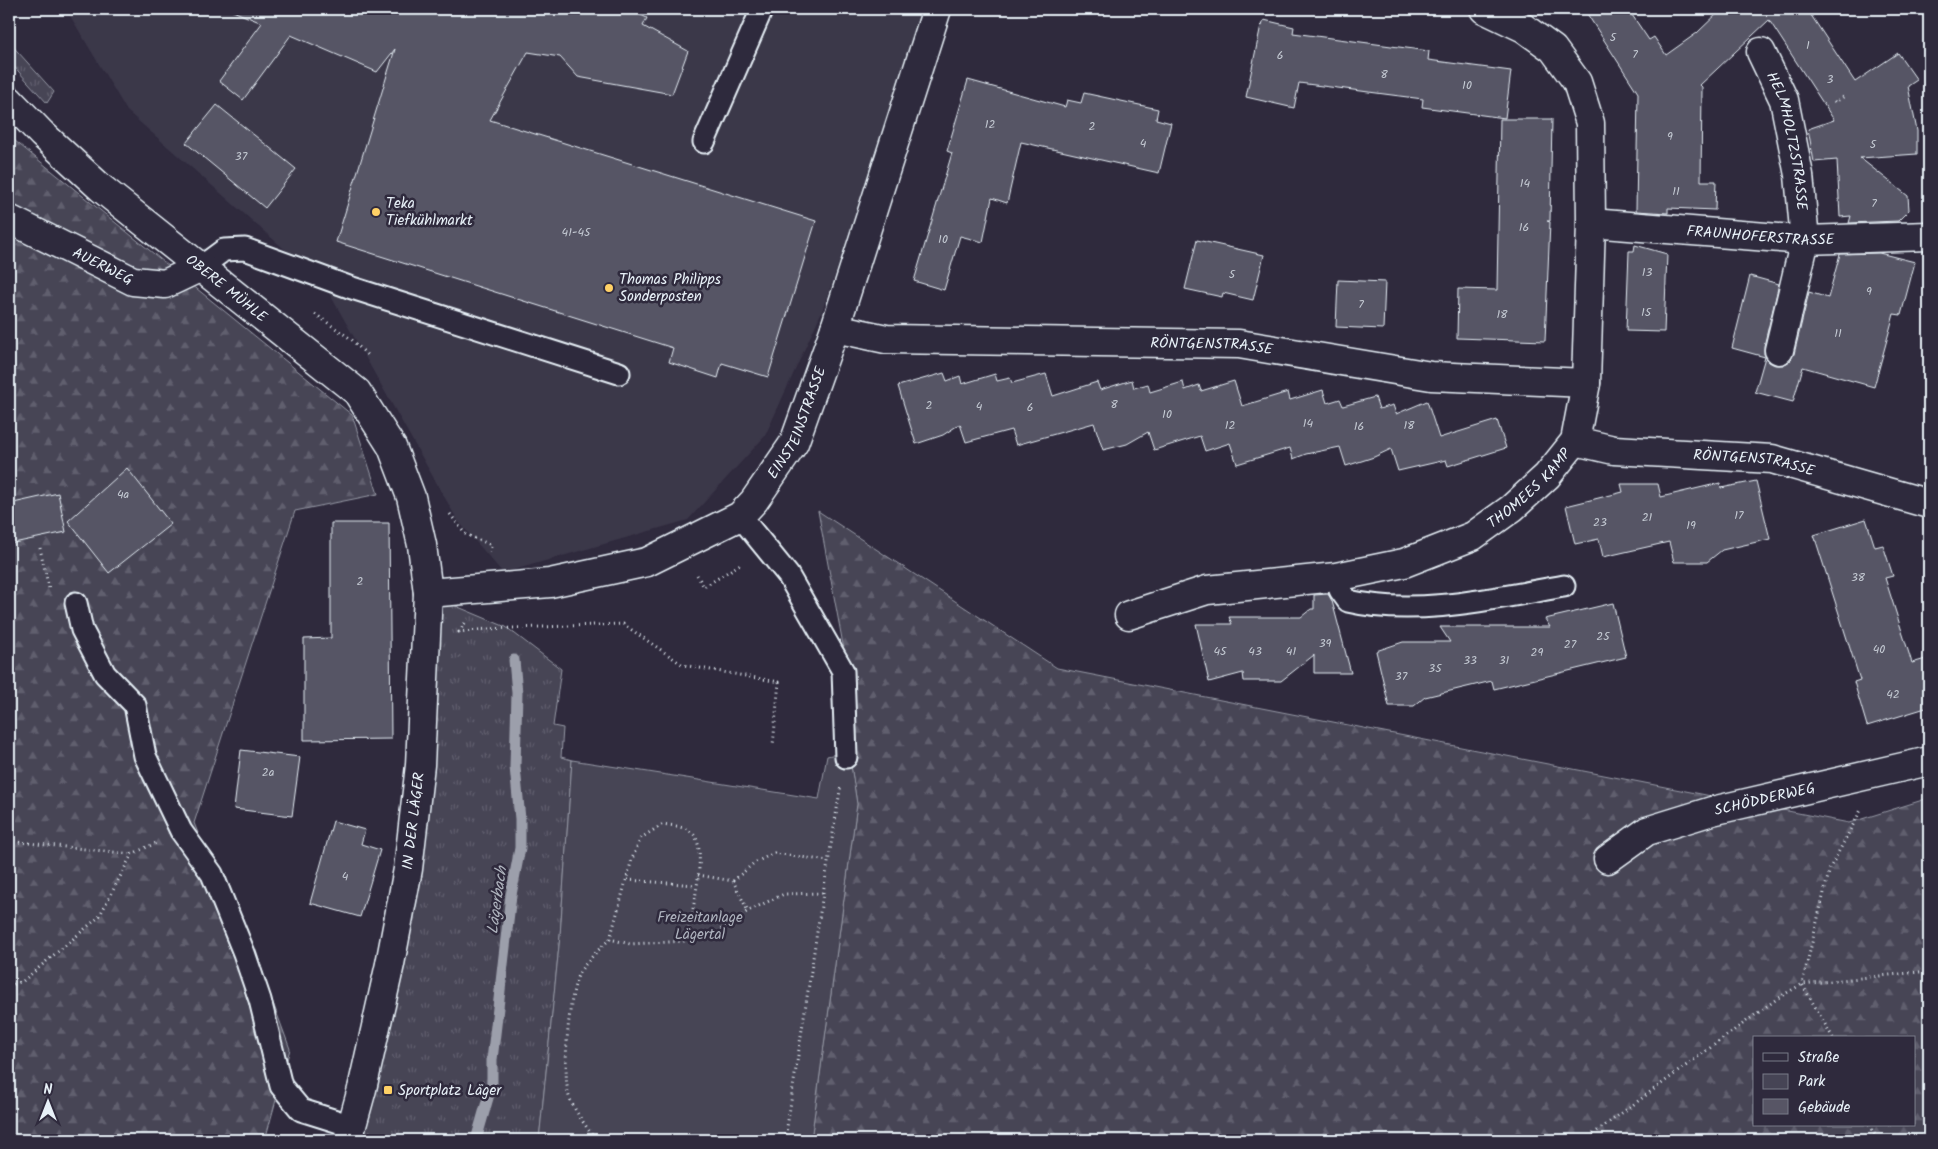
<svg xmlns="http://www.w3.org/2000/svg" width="1938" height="1149" font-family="Kalam,sans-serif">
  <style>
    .built { fill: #3b3749 }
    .grass { fill: url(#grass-tufts); stroke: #979aa6 }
    .forest { fill: url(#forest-firs); stroke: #979aa6; fill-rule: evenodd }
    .green { fill: #464455; stroke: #979aa6 }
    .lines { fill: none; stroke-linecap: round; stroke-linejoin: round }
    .stream { stroke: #9c9fab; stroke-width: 11 }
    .building { fill: #575565; stroke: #e8f1f8 }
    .service-casing { stroke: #e8f1f8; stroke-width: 25 }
    .minor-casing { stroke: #e8f1f8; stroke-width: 31 }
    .secondary-casing { stroke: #e8f1f8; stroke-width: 31 }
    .path { stroke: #e8f1f8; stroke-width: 3; stroke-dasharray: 1 4; stroke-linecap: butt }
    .service { stroke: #2f2a3d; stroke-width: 21 }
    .minor { stroke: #2f2a3d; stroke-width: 28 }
    .secondary { stroke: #2f2a3d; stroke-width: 28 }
    .poi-dot { fill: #ffd166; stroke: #2f2a3d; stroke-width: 2 }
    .labels { text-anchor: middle; stroke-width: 5; stroke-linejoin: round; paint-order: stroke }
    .number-label { font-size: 12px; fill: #c4cad3 }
    .street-label { font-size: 15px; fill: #e8f1f8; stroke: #2f2a3d }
    .poi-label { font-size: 15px; fill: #e8f1f8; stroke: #2f2a3d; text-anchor: start }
    .park-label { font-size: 15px; fill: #afb4bf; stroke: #2f2a3d }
    .water-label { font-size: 16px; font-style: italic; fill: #afb4be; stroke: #2f2a3d }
  </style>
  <defs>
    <pattern id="grass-tufts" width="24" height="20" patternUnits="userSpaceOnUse" patternTransform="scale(1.25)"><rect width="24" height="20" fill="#464455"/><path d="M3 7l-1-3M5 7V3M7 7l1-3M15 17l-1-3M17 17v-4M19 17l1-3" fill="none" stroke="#615f6e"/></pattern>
    <pattern id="forest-firs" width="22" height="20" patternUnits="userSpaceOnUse" patternTransform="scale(1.25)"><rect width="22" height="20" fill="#464455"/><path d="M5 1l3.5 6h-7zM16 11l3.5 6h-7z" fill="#615f6e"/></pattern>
  </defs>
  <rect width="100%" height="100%" fill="#2f2a3d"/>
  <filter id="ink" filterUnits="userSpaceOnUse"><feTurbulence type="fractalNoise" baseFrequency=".02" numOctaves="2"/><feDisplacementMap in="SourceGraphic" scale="10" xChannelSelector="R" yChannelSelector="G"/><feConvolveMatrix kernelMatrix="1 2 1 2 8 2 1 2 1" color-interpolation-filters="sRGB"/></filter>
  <g filter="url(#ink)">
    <path class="built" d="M66,9H931L822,311L765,436L688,520L503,573L458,521L324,284L127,111Z"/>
    <path class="grass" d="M9,42L54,92L47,103L9,61Z
      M432,596L506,627L561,669L553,726L563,728L561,757L572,760L560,936L539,1140H359Z"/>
    <path class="forest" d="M9,136L352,415L378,494L295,511L194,823L208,859L207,877L266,984L290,1049L265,1140H9Z
      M818,511L1057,668L1849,823L1929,798V1140H811L857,804L850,759L848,671ZM1754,1038H1914V1125H1754Z"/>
    <path class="green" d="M841,753L850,759L857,804L811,1140H539L560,936L572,760L819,799L827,756Z"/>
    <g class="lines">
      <path class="stream" d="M476,1140L492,1084V1060L511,895L520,848V819L515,767L517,693L514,660"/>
    </g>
    <path class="building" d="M228,9H629L647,18L643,26L688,51L672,94L578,77L560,57L528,52L490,120L816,221L768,377L722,363L718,378L669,362L673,348L336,242L395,49L377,72L291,35L243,100L219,81L262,23Z
      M1584,9H1628L1649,40L1654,37L1666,55L1697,33L1722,9H1807L1855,82L1898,53L1917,80L1908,86L1917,131V154L1860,158L1908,196L1909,210L1898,221L1849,223L1851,216L1840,217L1837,160L1814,162L1808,129L1834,120L1769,20L1700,85L1702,87L1701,181H1716L1715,210L1668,208V213L1636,211L1638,93Z
      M1264,20L1294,27L1293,33L1429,51L1428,60L1511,71L1505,118L1422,107L1423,99L1299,83L1294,108L1246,97L1261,25L1262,26Z
      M968,80L1065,107L1067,100L1081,103L1084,93L1158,109L1156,119L1171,123L1159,173L1021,142L1007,203L992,198L983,242L960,236L944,290L914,281L952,153L947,151Z
      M217,105L296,169L265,208L186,143Z
      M1500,119H1552L1550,221H1547L1550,222L1545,341L1457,338L1458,289L1497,290Z
      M1197,240L1264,255L1253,300L1223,293L1222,297L1185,289Z
      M1635,245L1667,254L1664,332L1626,331L1629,251H1634Z
      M1879,253L1915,262L1901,315L1894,314L1874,387L1803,367L1793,402L1755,392L1765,357L1732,348L1750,276L1779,284L1764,346V354L1769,362L1775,365H1783L1790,361L1794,354L1809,292L1828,298L1840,254Z
      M1338,280L1385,282L1383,329L1336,327Z
      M944,373L947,381L960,376L962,384L995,374L997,381L1010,378L1012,383L1046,374L1053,396L1097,382L1100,390L1132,380L1134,388L1148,384L1150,392L1183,382L1185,390L1199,385L1201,391L1234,381L1242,406L1288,392L1290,400L1323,390L1327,403L1340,399L1343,406L1375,397L1379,409L1393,405L1396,414L1427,401L1439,438L1497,420L1506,448L1448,466L1446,460L1398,471L1391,449L1374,457L1346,466L1340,447L1306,454L1293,459L1290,448L1237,464L1230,443L1205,451L1200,436L1154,450L1148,432L1127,444L1103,450L1094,423L1016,445L1011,430L966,442L960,424L943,435L916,444L898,386Z
      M127,468L171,524L109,573L68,521Z
      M1756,481L1770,539L1722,550L1707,562H1674L1669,542L1603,557L1599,539L1575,544L1566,506L1623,492L1621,484H1658L1661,497L1720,483L1721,488Z
      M58,493L66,532L9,544V504Z
      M1866,519L1875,547L1883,545L1893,576L1885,578L1912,663L1929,658V707L1867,726L1854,682L1860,680L1814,535Z
      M331,523H389L391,739L304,740V639L331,638Z
      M1328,594L1332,601L1351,673H1314V655L1281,681H1244L1243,673L1209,682L1196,624H1232L1229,617H1301L1311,609H1314V595Z
      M1613,603L1626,657L1494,689L1492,681L1425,697L1414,706H1389L1376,651L1403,642H1450L1440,627H1550L1545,619Z
      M241,750L300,757L292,816L234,809Z
      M333,821L365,830L361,844L380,850L360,917L310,903Z"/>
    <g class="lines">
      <g class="service-casing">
        <path id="service" d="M704,142L762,9
          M201,267L224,250L245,249L349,287L619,373
          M740,516L788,575L843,671L846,757
          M1336,577L1340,590L1348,601C1416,617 1496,598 1564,586
          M76,603L82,630L105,674L135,705L145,756L181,831L212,874L244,953L260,1000L281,1086L301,1110L352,1126"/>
      </g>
      <g class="minor-casing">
        <g id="minor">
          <path id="s1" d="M1761,52L1784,100L1799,175L1805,240L1779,350"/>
          <path id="s2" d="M9,219L133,281L165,284L201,267"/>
          <path id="s3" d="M1591,223L1805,240L1929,236"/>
          <path id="s4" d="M835,328L886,339L1239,344L1431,376L1586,383"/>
          <path id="s5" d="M1575,441L1614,450L1772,459L1929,504"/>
          <path id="s6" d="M428,593L550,583L647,562L740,516L754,501L794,443L835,328L937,9"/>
          <path id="s7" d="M1129,615L1207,590L1336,577L1404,563L1473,536L1512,508L1547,476L1575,441L1586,383L1591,223L1590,123L1577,82L1553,49L1524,28L1484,9"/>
          <path id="s8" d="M1608,859L1647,831L1712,811L1929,761"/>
        </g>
      </g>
      <g class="secondary-casing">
        <g id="secondary">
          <path id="s9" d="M9,100L42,134L101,188L357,392L392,447L411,497L422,545L428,593L420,765L408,869L390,964L362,1089L348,1140"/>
        </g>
      </g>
      <path class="path" d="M1834,101L1835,102L1845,96
        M315,314L351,339L369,357
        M450,514L465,534L491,545L490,556
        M40,548L49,589
        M697,575L704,587L742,563
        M465,623L459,632L487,629L623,624L683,665L779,682L773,745
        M9,841L132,854
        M698,875L733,881L748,911
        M627,880L696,885
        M733,881L754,863L774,853L828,861
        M610,939L632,859L641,838L663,824C673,826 688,826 695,836C707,856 691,917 686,941
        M9,986L23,981L99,917L132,854L156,843
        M1833,1038L1802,984L1929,971
        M1869,1125L1878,1140
        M605,1140L594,1138C586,1126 576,1113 570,1099C561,1079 569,993 579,973C585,963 601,947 610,939L630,944L686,941L710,937L748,911L784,894L823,893
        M785,1140L823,893L841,785
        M1585,1140L1778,998L1802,984L1830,868L1861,810"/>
      <use href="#service" class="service"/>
      <use href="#minor" class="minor"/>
      <use href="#secondary" class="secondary"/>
    </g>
  </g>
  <g class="poi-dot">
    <circle cx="376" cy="212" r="5"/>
    <circle cx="609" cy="288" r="5"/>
    <rect x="383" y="1085" width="10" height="10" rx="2.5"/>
  </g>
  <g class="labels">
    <g class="number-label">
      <text x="1613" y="41">5</text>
      <text x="1808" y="49">1</text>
      <text x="1635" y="58">7</text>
      <text x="1280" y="59">6</text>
      <text x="1384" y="78">8</text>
      <text x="1830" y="83">3</text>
      <text x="1467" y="89">10</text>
      <text x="990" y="128">12</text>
      <text x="1092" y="130">2</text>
      <text x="1670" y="140">9</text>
      <text x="1143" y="147">4</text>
      <text x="1873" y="148">5</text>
      <text x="241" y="160">37</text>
      <text x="1525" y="187">14</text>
      <text x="1676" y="195">11</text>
      <text x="1874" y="207">7</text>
      <text x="1524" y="231">16</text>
      <text x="576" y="236">41-45</text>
      <text x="943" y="243">10</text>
      <text x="1647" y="276">13</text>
      <text x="1232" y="278">5</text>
      <text x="1869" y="295">9</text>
      <text x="1361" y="308">7</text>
      <text x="1646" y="316">15</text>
      <text x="1502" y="318">18</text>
      <text x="1838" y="337">11</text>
      <text x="1114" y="408">8</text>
      <text x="929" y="409">2</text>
      <text x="979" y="410">4</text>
      <text x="1030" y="411">6</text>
      <text x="1167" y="418">10</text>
      <text x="1308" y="427">14</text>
      <text x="1230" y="429">12</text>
      <text x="1409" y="429">18</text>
      <text x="1359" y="430">16</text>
      <text x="123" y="498">4a</text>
      <text x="1739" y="519">17</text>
      <text x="1647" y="521">21</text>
      <text x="1600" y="526">23</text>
      <text x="1691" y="529">19</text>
      <text x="1858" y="581">38</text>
      <text x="360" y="585">2</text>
      <text x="1603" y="640">25</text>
      <text x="1325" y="647">39</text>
      <text x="1570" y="648">27</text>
      <text x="1879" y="653">40</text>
      <text x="1220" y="655">45</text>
      <text x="1255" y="655">43</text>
      <text x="1291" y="655">41</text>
      <text x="1537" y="656">29</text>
      <text x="1470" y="664">33</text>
      <text x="1504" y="664">31</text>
      <text x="1435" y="672">35</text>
      <text x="1401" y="680">37</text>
      <text x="1893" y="698">42</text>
      <text x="268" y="776">2a</text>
      <text x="345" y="880">4</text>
    </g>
    <g class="street-label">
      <text dy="5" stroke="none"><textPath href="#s1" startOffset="94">HELMHOLTZSTRASSE</textPath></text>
      <text dy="5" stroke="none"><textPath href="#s3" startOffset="170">FRAUNHOFERSTRASSE</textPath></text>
      <text dy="5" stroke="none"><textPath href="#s2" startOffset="105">AUERWEG</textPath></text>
      <text dy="5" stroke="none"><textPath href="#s9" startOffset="288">OBERE MÜHLE</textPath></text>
      <text dy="5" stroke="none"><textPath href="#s4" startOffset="378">RÖNTGENSTRASSE</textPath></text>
      <text dy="5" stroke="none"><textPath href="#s6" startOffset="436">EINSTEINSTRASSE</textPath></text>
      <text dy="5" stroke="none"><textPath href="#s5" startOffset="181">RÖNTGENSTRASSE</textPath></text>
      <text dy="5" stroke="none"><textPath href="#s7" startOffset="429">THOMEES KAMP</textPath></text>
      <text dy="5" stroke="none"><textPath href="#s8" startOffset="170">SCHÖDDERWEG</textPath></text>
      <text transform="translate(413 821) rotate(-83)" y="5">IN DER LÄGER</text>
    </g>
    <g class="poi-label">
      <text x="386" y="208">Teka<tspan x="386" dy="17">Tiefkühlmarkt</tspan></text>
      <text x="619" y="284">Thomas Philipps<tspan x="619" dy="17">Sonderposten</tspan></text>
      <text x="398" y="1095">Sportplatz Läger</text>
    </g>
    <g class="park-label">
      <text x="700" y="922">Freizeitanlage<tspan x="700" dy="17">Lägertal</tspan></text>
    </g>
    <g class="water-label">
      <text transform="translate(496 900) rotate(-82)" y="6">Lägerbach</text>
    </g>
  </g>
  <rect width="1938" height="1149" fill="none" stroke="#2f2a3d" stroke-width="30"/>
  <rect x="15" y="15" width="1908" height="1119" fill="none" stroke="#e8f1f8" stroke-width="2" filter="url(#ink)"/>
  <rect x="1753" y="1036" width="162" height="90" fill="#2f2a3d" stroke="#797a88"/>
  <rect x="1763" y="1053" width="25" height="8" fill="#2f2a3d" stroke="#797a88"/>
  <text x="1798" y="1062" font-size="15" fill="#e8f1f8">Straße</text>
  <rect x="1763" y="1074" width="25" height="15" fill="#464455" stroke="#797a88"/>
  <text x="1798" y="1086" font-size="15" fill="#e8f1f8">Park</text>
  <rect x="1763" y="1099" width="25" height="15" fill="#575565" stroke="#797a88"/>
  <text x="1798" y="1112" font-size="15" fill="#e8f1f8">Gebäude</text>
  <g transform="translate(48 1102)" stroke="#2f2a3d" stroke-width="4" paint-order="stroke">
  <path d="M0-4L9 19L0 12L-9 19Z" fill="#e8f1f8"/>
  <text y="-8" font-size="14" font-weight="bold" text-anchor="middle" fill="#e8f1f8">N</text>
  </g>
</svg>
